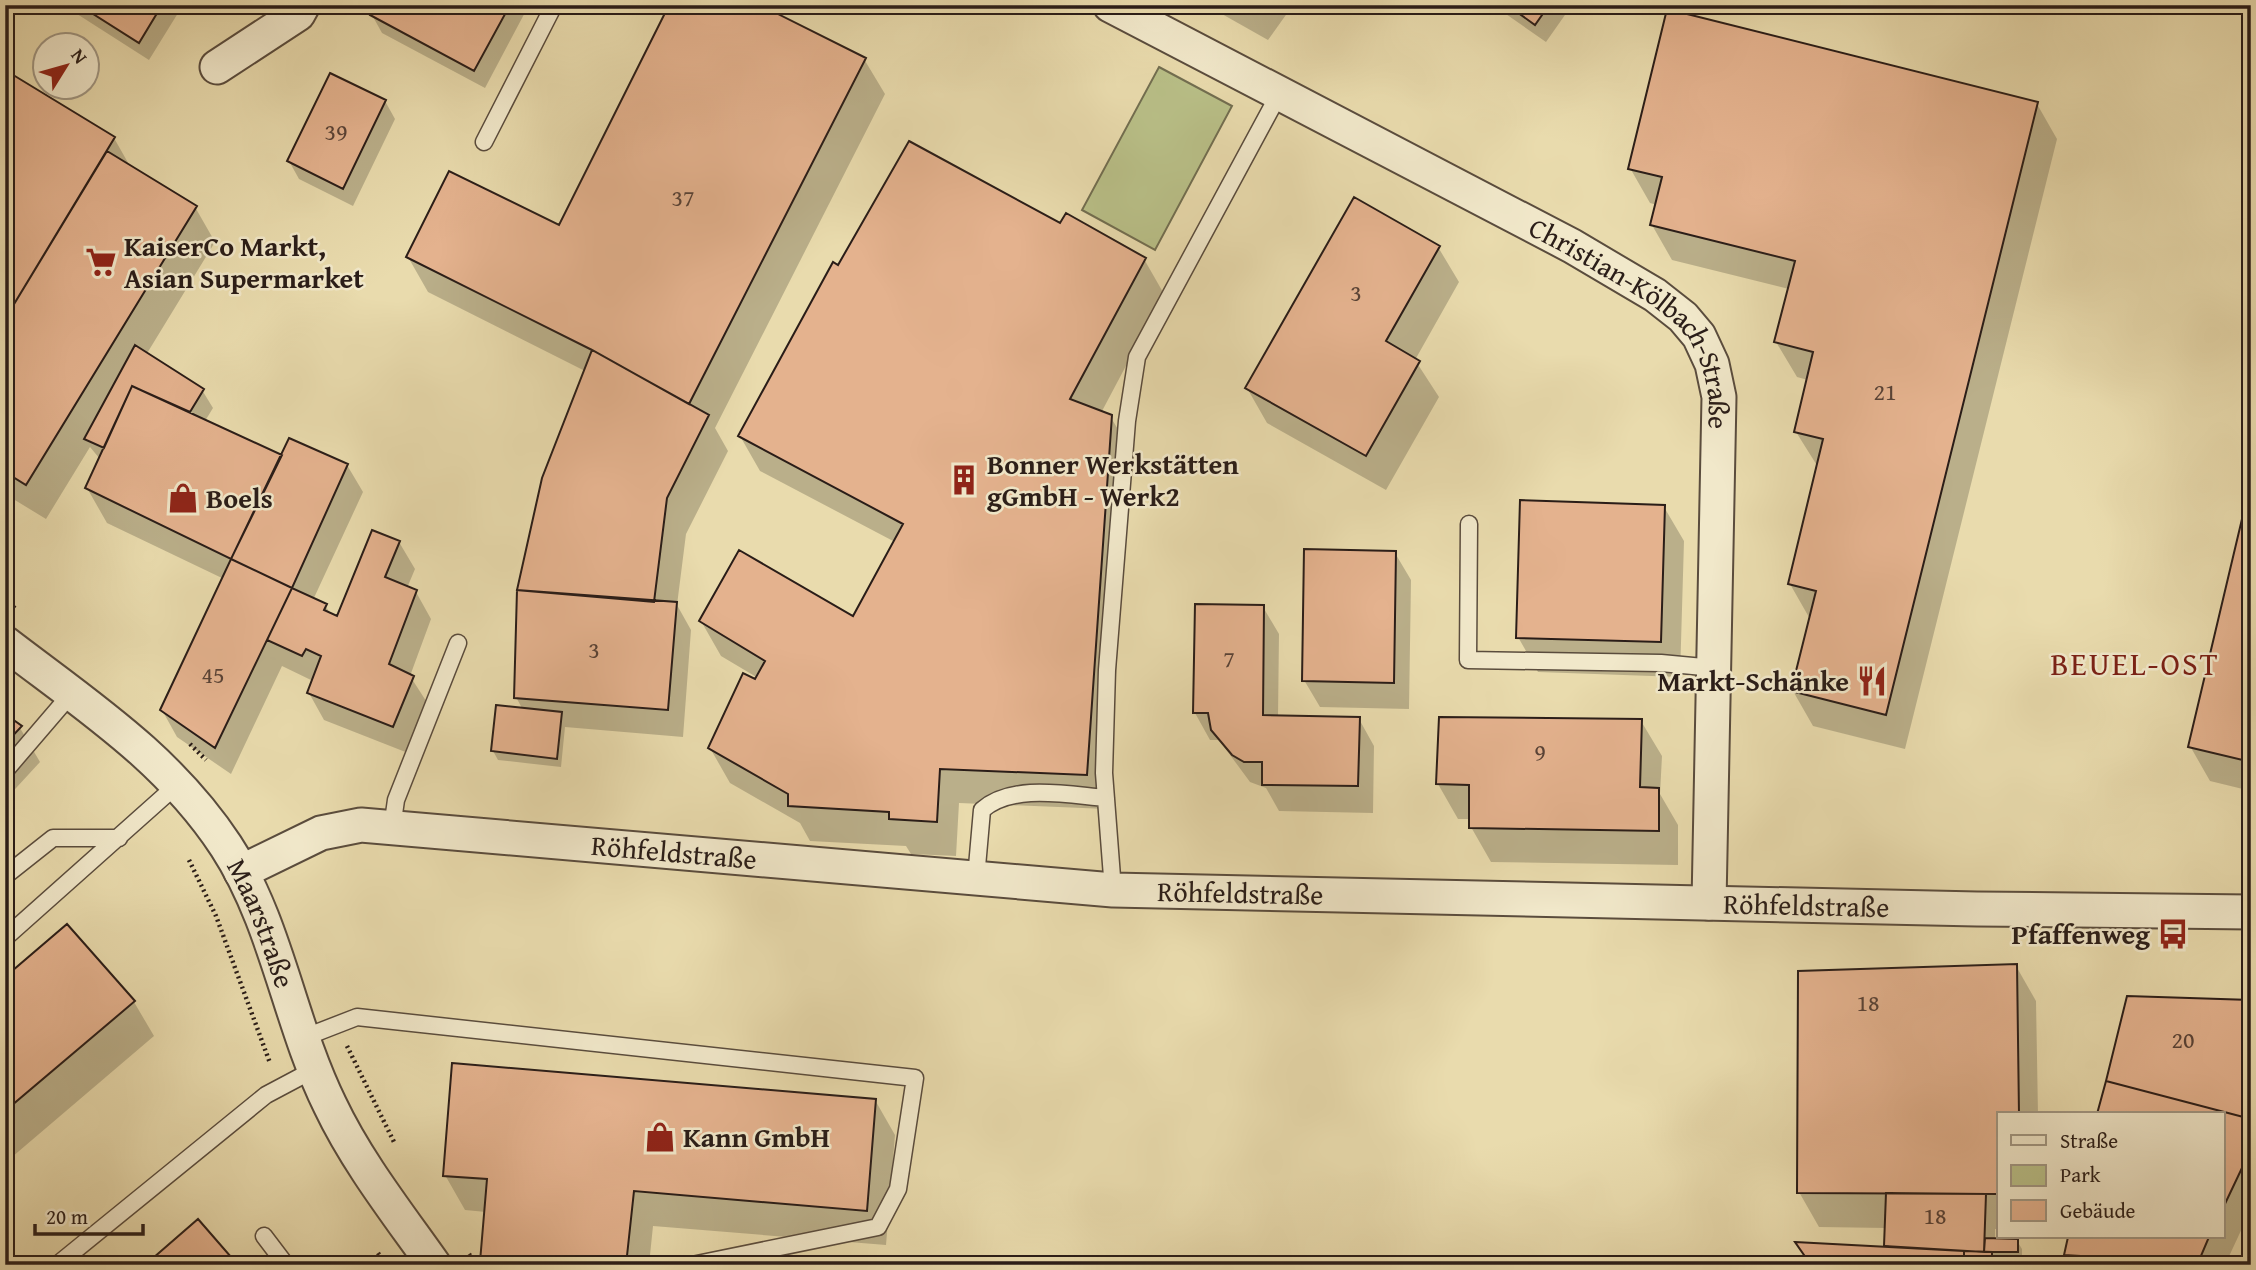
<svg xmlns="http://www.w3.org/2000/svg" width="2256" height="1270" font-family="'Gentium Book Plus',serif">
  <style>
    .green { fill: #b9c088; stroke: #726e50; stroke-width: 2 }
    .shadow { fill: #0003 }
    .building { fill: #e4b28e; stroke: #2a1d18; stroke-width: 2 }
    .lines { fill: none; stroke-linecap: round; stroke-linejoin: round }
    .lane-casing { stroke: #5a4c3d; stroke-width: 19 }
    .street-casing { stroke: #5a4c3d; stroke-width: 37 }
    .path { stroke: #2a1d18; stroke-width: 4.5; stroke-dasharray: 2 3.5; stroke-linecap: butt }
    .lane { stroke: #f1e8ca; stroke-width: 16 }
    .street { stroke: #f1e8ca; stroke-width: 33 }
    .labels { text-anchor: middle; stroke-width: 5; stroke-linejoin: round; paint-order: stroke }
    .number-label { font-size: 24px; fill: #584236 }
    .poi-label { font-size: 28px; font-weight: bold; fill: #2a1d18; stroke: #f1e8ca; text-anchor: start }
    .street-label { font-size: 28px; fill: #2a1d18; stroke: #f1e8ca }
    .quarter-label { font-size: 32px; letter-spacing: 2px; fill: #7a1f14; stroke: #f1e8ca }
  </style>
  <rect width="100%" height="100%" fill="#e9dbad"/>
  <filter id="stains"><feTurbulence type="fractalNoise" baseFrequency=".00286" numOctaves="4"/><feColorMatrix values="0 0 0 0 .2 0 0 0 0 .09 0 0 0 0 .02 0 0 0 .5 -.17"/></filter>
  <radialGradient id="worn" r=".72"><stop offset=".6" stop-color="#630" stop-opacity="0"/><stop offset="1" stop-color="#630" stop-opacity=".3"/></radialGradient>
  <path class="green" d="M1159,67L1232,106L1155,250L1082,210Z"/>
  <path class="shadow" d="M63,5H183L149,60Z
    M377,5H529L485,88L382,33L372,15Z
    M1206,5H1293L1268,40Z
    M1493,5H1572L1546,42Z
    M864,59L885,94L715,428L728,451L686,534L677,605L691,630L683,737L565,727L561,767L498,760L493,751L523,710L516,697L585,371L428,292L408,257L560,228Z
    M5,72L114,138L131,168L195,207L215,242L146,355L202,390L213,408L205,421L282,456L347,465L363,492L313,600L325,605L331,615L338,618L399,542L415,569L407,588L416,592L431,619L410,676L428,704L408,753L324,720L309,693L313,681L282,666L231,774L177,737L162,710L224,579L107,523L87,488L100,459L90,447L46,519L5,494Z
    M385,101L395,119L353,206L299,179L289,161Z
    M2037,104L2057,139L1905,749L1813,726L1793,691L1810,619L1790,584L1818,467L1796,432L1808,380L1797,377L1776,342L1789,289L1672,260L1652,225L1657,205L1650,203L1630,168Z
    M1061,225L1144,259L1164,294L1101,413L1110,416L1131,451L1107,809L959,803L956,856L911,854L906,846L810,841L800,823L730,783L710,748L758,678L721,656L701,621L854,619L895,542L760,471L740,436L839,267Z
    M1438,247L1459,282L1415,360L1439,397L1386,490L1267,423L1247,388Z
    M2251,489V791L2210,781L2190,746Z
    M1664,507L1684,541L1680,677L1538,672L1518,637Z
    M1395,553L1411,580L1409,709L1320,707L1304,680Z
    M1263,607L1279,634L1278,717L1359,719L1374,746L1373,813L1279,811L1266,788L1250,782L1219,740H1210L1195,713Z
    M5,716L20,728L40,762L5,800Z
    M1641,721L1662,756L1660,794L1678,825V865L1491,862L1471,827V819H1458L1438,784Z
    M2016,966L2036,1001L2038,1114H1999V1229H1995V1240L2017,1241L2022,1249V1261L1995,1260L1998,1265H1810L1798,1244L1888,1249L1887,1228L1819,1227L1799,1192Z
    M5,979L134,1002L154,1036L5,1163Z
    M2128,998L2251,1002V1209L2225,1265H2063L2070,1237H2223V1114H2100Z
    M875,1100L895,1135L886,1245L653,1226L649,1265H484L486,1212L465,1210L445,1175Z
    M893,1260L896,1265H885Z"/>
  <path class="building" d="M79,5H162L139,43Z
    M375,5H510L474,71L370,15Z
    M669,5H760L866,58L689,404L592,350L406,257L449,171L559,225Z
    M1507,5H1549L1535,25Z
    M1667,9L2038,102L1886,715L1791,691L1816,591L1788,584L1823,439L1794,432L1813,352L1774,342L1795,261L1650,225L1662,177L1628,169Z
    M5,70L115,137L5,319Z
    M330,73L386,100L343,189L287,161Z
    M909,141L1060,223L1066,213L1146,258L1070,399L1112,415L1087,775L940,769L937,822L889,819V812L788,806V794L708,748L743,673L755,679L765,661L699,621L739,550L853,616L903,524L738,436L833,262L838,265Z
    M107,151L197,206L26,485L5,472V319Z
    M1354,197L1440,246L1386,341L1420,361L1366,456L1245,388Z
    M135,345L204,389L190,412L132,386L104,448L84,439Z
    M592,350L709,415L667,498L654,602L517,590L542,478Z
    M132,386L282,455L231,559L85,488Z
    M289,438L348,464L292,588L231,559Z
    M2251,481V762L2188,747Z
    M1520,500L1665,505L1661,642L1516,638Z
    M372,530L400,541L385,577L417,590L389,664L414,676L393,727L307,693L321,656L306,649L302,656L267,640L292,588L327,604L324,610L337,616Z
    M1304,549L1396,551L1394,683L1302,681Z
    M231,559L292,588L215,748L160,710Z
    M517,590L677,602L668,710L514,698Z
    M1195,604L1264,605L1263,715L1360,717L1358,786L1262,785V762H1244L1232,755L1211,730L1208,713H1193Z
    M496,705L562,712L557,759L491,751Z
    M5,714L22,726L5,744Z
    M1439,717L1642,719L1640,787L1659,788V831L1469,828V785L1436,784Z
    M67,924L135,1001L5,1111V977Z
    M2017,964L2019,1114H1999V1194L1797,1193L1798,971Z
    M2127,996L2251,1000V1119L2106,1081Z
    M452,1063L876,1099L867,1211L634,1191L626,1265H508L480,1262L487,1179L443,1176Z
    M2106,1081L2251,1119V1149L2223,1208V1114H2097Z
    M1886,1193L1986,1194L1984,1252L1884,1246Z
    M198,1219L238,1265H145Z
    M2068,1237H2209L2198,1263L2064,1255Z
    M1985,1238L2018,1239V1252H1984Z
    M1795,1242L1964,1251V1265H1811Z
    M1964,1251L1992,1252V1265H1964Z
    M2064,1255L2145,1260L2143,1265H2061Z"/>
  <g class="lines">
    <g class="lane-casing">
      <path id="lane" d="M484,142L554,5
        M1469,524L1468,660L1661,663L1714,668
        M5,771L71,694
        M392,828L396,800L458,643
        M5,876L53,838H119
        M976,878L982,810C1013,783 1068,795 1106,798
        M1113,890L1104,773L1107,670L1127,421L1137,357L1279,94
        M5,938L179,783
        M303,1038L357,1017L915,1078L898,1189L878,1227L692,1265
        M264,1236L286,1265
        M57,1265L266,1095L315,1069"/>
    </g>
    <g class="street-casing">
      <g id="street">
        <path id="s1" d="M1110,5L1572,246L1655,295L1683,317L1699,336L1712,364L1719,397L1709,903"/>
        <path d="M217,67L298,14L303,5"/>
        <path id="s2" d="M5,643C87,706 168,758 226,846C277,924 289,1022 330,1105C357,1162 398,1214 434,1265"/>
        <path id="s3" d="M241,872L321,833L361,825L1113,890L1977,909L2251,912"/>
      </g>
    </g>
    <path class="path" d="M5,600L17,610
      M190,744L206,760
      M189,860L216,916L270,1063
      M347,1046L394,1142
      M378,1253L386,1265
      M469,1254L477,1265"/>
    <use href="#lane" class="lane"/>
    <use href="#street" class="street"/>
  </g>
  <defs>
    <g id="supermarket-bare" transform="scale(2.415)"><path d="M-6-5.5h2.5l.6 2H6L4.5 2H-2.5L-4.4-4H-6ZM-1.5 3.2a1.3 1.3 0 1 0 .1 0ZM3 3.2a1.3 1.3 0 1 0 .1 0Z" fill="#8f2418" stroke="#f1e8ca" stroke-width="2.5" paint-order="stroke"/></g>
    <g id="building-bare" transform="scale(2.415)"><path d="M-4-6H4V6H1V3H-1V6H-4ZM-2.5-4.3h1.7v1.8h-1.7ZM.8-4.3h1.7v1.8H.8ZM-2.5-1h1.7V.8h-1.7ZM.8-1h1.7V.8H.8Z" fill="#8f2418" stroke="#f1e8ca" stroke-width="2.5" paint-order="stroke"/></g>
    <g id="shop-bare" transform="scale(2.415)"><path d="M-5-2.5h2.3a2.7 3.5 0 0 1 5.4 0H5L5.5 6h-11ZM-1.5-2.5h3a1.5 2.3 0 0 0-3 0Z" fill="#8f2418" stroke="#f1e8ca" stroke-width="2.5" paint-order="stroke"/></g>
    <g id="restaurant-bare" transform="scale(2.415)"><path d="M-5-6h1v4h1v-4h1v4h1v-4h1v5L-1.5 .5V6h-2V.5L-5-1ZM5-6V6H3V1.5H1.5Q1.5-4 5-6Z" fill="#8f2418" stroke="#f1e8ca" stroke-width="2.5" paint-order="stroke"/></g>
    <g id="bus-bare" transform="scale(2.415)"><path d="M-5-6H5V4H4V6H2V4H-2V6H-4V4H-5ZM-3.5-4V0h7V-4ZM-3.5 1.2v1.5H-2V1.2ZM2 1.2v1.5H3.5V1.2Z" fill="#8f2418" stroke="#f1e8ca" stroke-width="2.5" paint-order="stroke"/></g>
  </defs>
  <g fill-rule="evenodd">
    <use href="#supermarket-bare" x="101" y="262"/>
    <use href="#building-bare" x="964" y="480"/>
    <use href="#shop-bare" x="183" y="498"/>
    <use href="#restaurant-bare" x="1872" y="681"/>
    <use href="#bus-bare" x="2173" y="934"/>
    <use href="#shop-bare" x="660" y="1137"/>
  </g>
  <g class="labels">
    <g class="number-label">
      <text x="336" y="140">39</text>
      <text x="683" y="206">37</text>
      <text x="1356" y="301">3</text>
      <text x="1885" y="400">21</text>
      <text x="594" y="658">3</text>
      <text x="1229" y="667">7</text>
      <text x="213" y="683">45</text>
      <text x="1540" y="760">9</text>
      <text x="1868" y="1011">18</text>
      <text x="2183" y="1048">20</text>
      <text x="1935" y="1224">18</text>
    </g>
    <g class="poi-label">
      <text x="124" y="256">KaiserCo Markt,<tspan x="124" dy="32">Asian Supermarket</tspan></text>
      <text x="987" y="474">Bonner Werkstätten<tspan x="987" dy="32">gGmbH - Werk2</tspan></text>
      <text x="206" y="508">Boels</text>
      <text x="1849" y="691" text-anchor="end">Markt-Schänke</text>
      <text x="2150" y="944" text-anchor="end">Pfaffenweg</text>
      <text x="683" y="1147">Kann GmbH</text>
    </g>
    <g class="street-label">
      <text dy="10" stroke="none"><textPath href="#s1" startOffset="625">Christian-Kölbach-Straße</textPath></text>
      <text dy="10" stroke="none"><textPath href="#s3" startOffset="444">Röhfeldstraße</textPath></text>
      <text dy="10" stroke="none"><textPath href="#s3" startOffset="1012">Röhfeldstraße</textPath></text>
      <text dy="10" stroke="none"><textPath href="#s3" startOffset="1578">Röhfeldstraße</textPath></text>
      <text dy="10" stroke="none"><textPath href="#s2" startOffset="387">Maarstraße</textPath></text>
    </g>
    <g class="quarter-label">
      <text x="2135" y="675">BEUEL-OST</text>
    </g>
  </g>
  <rect width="2256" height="1270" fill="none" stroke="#e9dbad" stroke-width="28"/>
  <rect x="7" y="7" width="2242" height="1256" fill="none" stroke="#2a1d18" stroke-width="3.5"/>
  <rect x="14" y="14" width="2228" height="1242" fill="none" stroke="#2a1d18" stroke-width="2"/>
  <rect x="1997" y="1112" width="228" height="126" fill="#f1e8ca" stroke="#a19783" stroke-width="2"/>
  <rect x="2011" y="1135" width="35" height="10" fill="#f1e8ca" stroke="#a19783" stroke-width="2"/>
  <text x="2060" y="1148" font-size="21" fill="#2a1d18">Straße</text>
  <rect x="2011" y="1165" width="35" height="21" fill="#b9c088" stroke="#a19783" stroke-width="2"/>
  <text x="2060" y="1182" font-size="21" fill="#2a1d18">Park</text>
  <rect x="2011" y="1200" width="35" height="21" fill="#e4b28e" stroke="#a19783" stroke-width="2"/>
  <text x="2060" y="1218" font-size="21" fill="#2a1d18">Gebäude</text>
  <g transform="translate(66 66) rotate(53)"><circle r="33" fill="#f1e8ca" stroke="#a19783" stroke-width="2"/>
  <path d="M0-5L12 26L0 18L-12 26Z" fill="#8f2418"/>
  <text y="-10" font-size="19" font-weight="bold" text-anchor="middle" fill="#2a1d18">N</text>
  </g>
  <path d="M35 1224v10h108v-10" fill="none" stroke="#2a1d18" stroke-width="3.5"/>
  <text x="46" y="1224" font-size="21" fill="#2a1d18" stroke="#f1e8ca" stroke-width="5" paint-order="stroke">20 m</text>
  <rect width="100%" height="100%" filter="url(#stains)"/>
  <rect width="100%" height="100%" fill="url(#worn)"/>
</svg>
